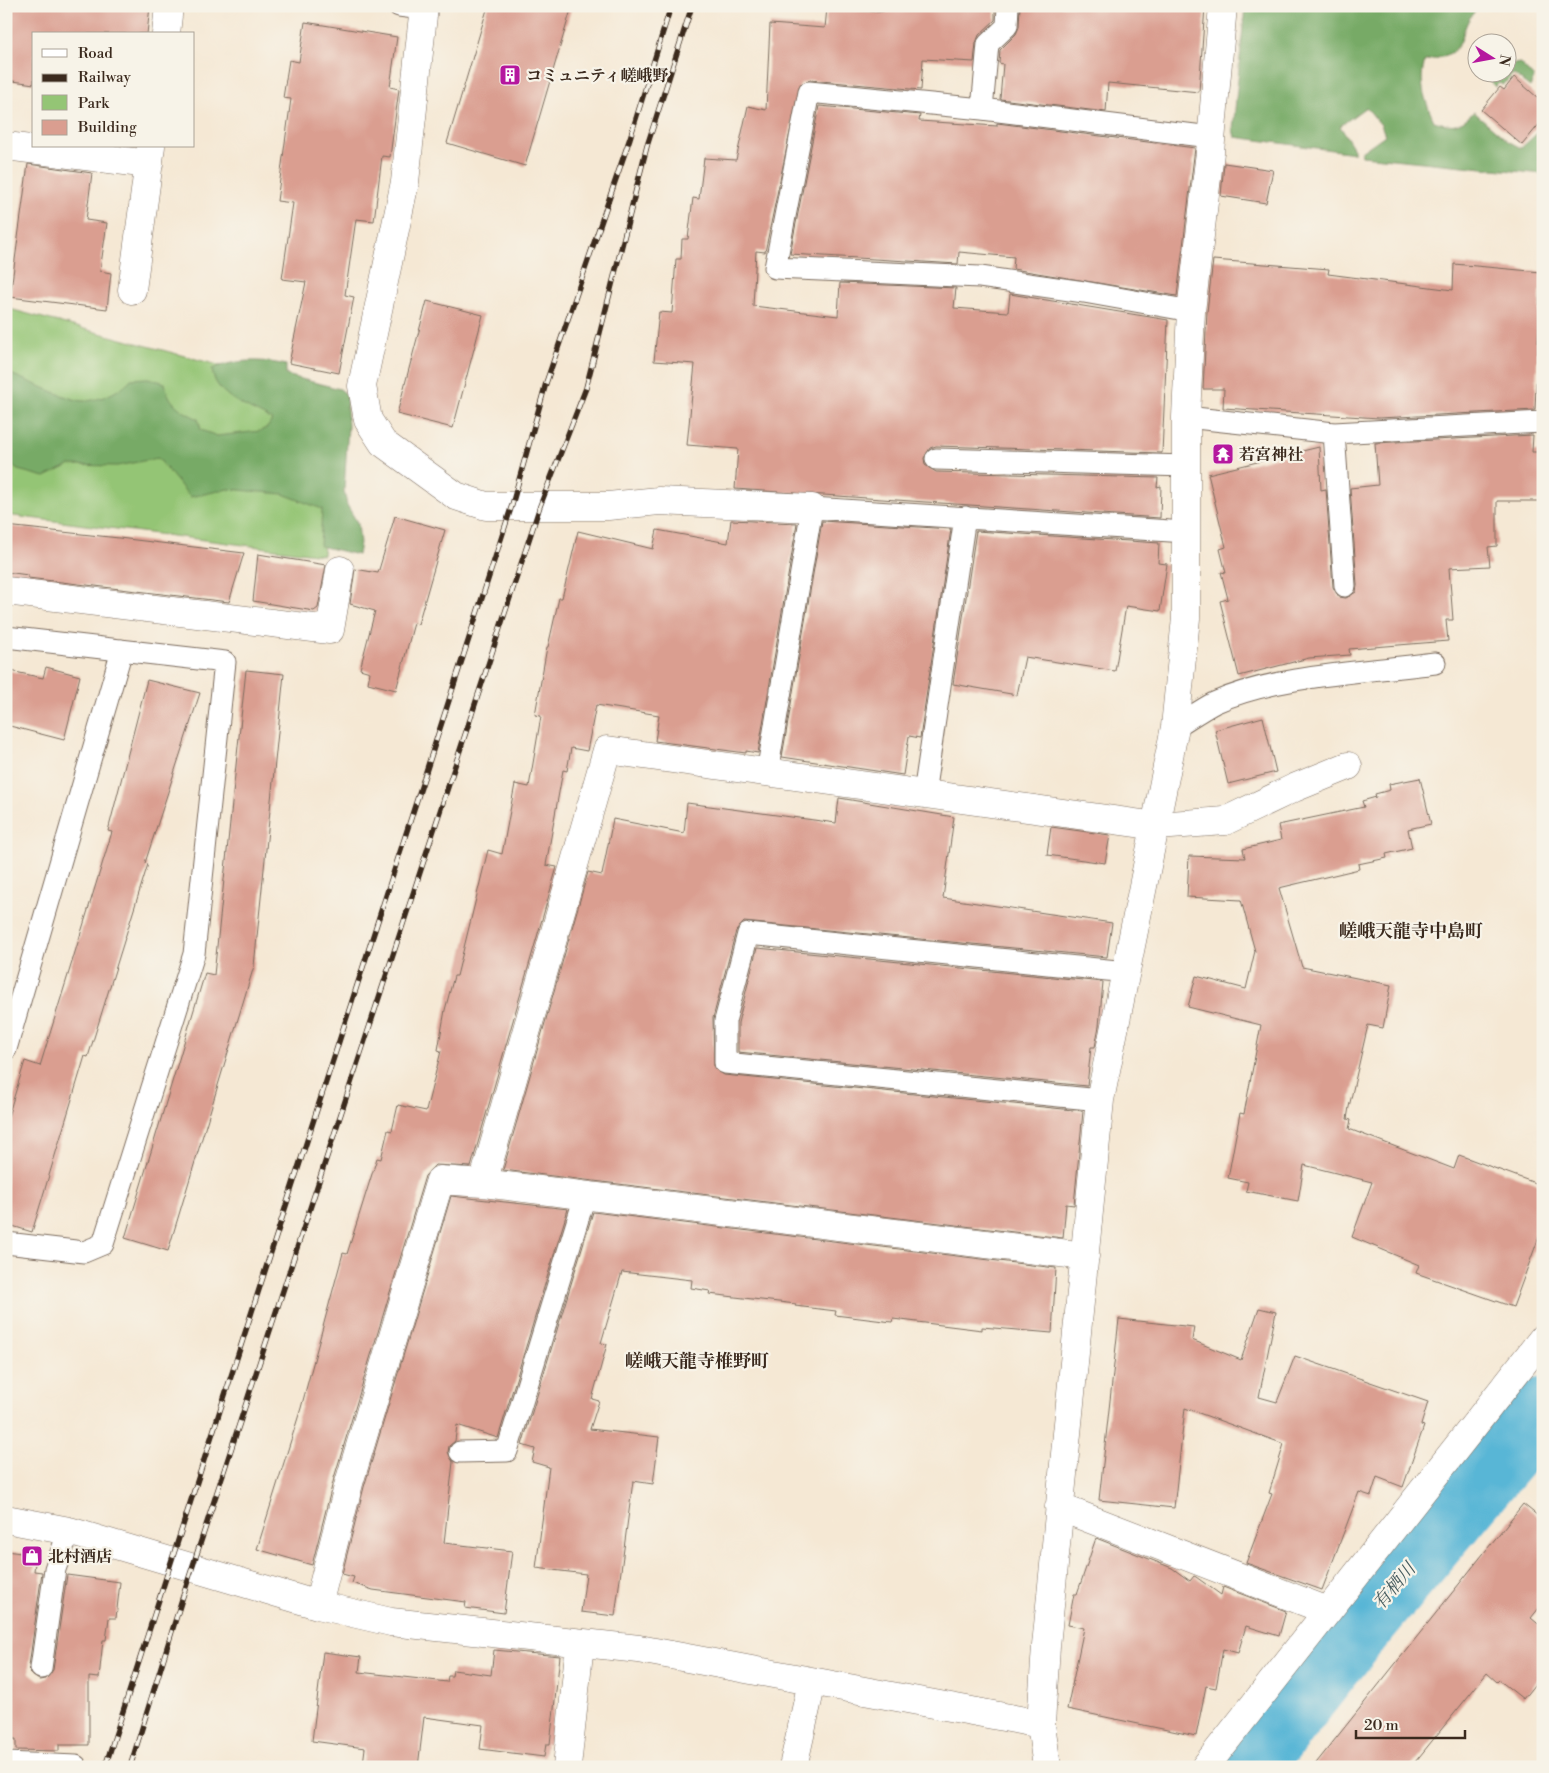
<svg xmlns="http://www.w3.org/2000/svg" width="1549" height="1773" font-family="'Libre Bodoni','Noto Serif JP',serif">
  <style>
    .green { fill: #94c575; stroke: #68784a }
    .forest { fill: #7a6; stroke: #596a42 }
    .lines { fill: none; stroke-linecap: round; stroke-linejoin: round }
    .river { stroke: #58b6d6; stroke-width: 65 }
    .building { fill: #da9e90 }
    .service-casing { stroke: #7c6c5e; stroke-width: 23 }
    .minor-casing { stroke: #7c6c5e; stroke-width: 29 }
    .service { stroke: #fff; stroke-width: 21 }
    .minor { stroke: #fff; stroke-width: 28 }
    .rail-casing { stroke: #3b2a1e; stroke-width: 5.5 }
    .rail { stroke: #f7f3e8; stroke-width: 4; stroke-dasharray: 11; stroke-linecap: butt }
    .labels { text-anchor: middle; stroke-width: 4.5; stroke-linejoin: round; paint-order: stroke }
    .poi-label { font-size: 16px; font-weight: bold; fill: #3b2a1e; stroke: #f7f3e8; text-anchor: start }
    .neighbourhood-label { font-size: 18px; font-weight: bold; fill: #3b2a1e; stroke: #f7f3e8 }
    .water-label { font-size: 18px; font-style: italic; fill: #455b5e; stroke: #f7f3e8 }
  </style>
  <rect width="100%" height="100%" fill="#f7f3e8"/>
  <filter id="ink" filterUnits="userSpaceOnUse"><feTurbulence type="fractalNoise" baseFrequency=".02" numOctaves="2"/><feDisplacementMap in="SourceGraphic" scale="10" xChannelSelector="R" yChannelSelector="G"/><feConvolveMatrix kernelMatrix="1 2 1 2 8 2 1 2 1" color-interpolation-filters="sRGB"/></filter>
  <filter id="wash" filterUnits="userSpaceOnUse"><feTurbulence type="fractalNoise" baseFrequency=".0096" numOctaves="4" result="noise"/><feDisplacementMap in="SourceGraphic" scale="20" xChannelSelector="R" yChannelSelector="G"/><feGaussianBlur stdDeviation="1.12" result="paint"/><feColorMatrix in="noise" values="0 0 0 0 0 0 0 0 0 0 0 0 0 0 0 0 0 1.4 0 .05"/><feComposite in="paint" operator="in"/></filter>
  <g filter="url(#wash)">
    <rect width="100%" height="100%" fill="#f5e8d4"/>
    <path class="green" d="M6,308L330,395L323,555L6,515Z"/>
    <path class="forest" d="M1245,6H1480C1450,34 1478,51 1425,61C1418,82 1425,101 1434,121C1454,127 1459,126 1474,112L1508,141L1521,148L1543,128V174L1362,156L1361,152L1385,135L1381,125L1366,107L1340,126L1354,149V153L1235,137L1233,130Z
      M1520,63L1534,78L1530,87L1513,74L1503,85L1499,83L1495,87L1485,73L1506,72L1507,65Z
      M6,352L7,368L13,375C28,381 69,400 83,401C100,401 121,391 131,379L148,378L165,383C168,403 180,410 198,419L201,430L217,436L260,431L268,427L272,420C251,408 214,397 212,369C236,359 261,359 286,365V375L340,389L346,394L348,426L344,491L347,505L358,524L360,543L358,555L320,546L322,509L283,494L228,489L190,497L158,458L117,466L70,465L45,477L18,470L6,461Z"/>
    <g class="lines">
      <path class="river" d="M1250,1767L1356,1632L1543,1410"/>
    </g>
    <g id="blocks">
      <path class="building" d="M6,6H150L147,34H34V84L6,80Z
        M488,6H572L525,166L447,143Z
        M884,6H995V20L979,35L976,43L974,62L923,59L921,90L810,80L800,84L765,252L756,251L753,306L838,316L840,283L956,288L954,308L1008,312L1010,294L1168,320L1162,453L936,446L930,448L924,458L925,465L936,472L1158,478L1157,487L1161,486L1160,518L735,489L738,449L687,445L695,364L654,361L659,312L672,313L676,259H681L682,239H688L693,198L699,199L704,158L736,160L748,106L766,110L770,24L825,28L827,8L878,12L884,11Z
        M1020,6H1205L1199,92L1108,83L1106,112L1000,99L1003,64L999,63L1000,50L1016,34L1019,27Z
        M305,22L397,37L390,87L399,89L390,157L382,156L374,221L356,219L345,295L354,297L339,373L289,363L306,282L282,279L293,203L277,201L291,99L283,98L289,60L299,62Z
        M1514,77L1538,98L1541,122L1522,145L1481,110L1500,87L1504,90Z
        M819,106L920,115L919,121L997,126V123L1195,148L1177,296L1013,269L1014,257L959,252L958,264L790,254Z
        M1224,163L1273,170L1266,203L1221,196Z
        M28,164L92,173L86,220L107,223L100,271L111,273L107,309L10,297Z
        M1213,260L1329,269L1328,274L1453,290L1454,264L1541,272L1535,410L1379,418L1223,408L1224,389H1203L1207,312Z
        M427,301L483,315L453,428L397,414Z
        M1533,435L1532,452H1543V501H1497V546L1488,547L1490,566L1449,568L1453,620H1446L1448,641L1349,649L1350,655L1309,658L1239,676L1220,601L1228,599L1221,572L1226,573L1220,549L1226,547L1208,474L1319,447L1321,490L1326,489L1333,587L1339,597L1346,598L1356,592L1357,585L1350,488L1378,485L1375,443Z
        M395,516L445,530L418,624L414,623L396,690L368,683L370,672L360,669L375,611L350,604L355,569L378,573Z
        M731,520L797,523L758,753L746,751V753L655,741L659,715L596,705L587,751L571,748L567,771L563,770L546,865L557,867L471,1167L435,1165L425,1176L334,1478L312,1565L257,1549L301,1408L343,1253L347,1254L377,1158L381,1159L388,1130L392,1131L398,1105L426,1111L441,1051L438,1050L445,1010L454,976H457L488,850L502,854L515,784L529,787L541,716L535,715L547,647H548L559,598H562L578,531L653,549L657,530L728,543Z
        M822,521L951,529L920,738L909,736L903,775L782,757Z
        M6,526L119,538L244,553L229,602L28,578V575L6,572Z
        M976,531L1159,543L1158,563L1167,564L1160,611L1126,606L1115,671L1025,657L1017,695L953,684Z
        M258,554L326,565L318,608L314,611L253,601Z
        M46,667L80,676L64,740L6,725V670L43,678Z
        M246,670L284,674L254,966L168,1251L125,1238L205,973L214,975Z
        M147,680L200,693L145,863L148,864L88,1057L85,1056L32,1232L6,1224V1123L25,1061L40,1066L112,832L108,831Z
        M1263,717L1276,772L1228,784L1215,730Z
        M1420,778L1431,824L1408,829L1412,848L1386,854L1387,858L1358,864L1359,869L1279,888L1302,967L1391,985L1383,1028L1368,1025L1349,1107L1347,1119L1351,1120L1349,1129L1454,1169L1459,1155L1543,1186V1226L1513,1307L1416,1273L1419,1265L1352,1237L1372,1182L1304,1165L1298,1201L1246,1191L1248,1182L1228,1178L1240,1113L1244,1114L1261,1025L1188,1007L1196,976L1246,989L1255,951L1241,900L1187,897L1189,856L1245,858L1243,849L1281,840L1278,825L1364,807L1362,801L1376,797L1375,794L1390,790L1389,784Z
        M839,798L954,817L943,898L1112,923L1107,957L744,922L736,931L713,1018L714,1068L724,1075L1083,1111L1074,1205L1066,1204L1063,1238L503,1170L588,872L602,875L613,819L684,833L687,803L836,823Z
        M1051,827L1110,835L1105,863L1047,855Z
        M757,948L1103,982L1099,1026L1095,1047H1091L1087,1086L738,1052V1023Z
        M451,1196L568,1209L498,1438L457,1425L455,1441L449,1446L448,1452L453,1462L444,1543L512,1551L504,1613L465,1608L466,1602L373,1590L352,1583L354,1577L342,1574L364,1487Z
        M593,1212L1056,1268L1052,1333L982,1327V1330L893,1319L892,1322L835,1315L836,1311L795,1306L796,1304L709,1294L710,1291L691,1288L692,1280L622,1272L601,1343L607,1344L592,1399L599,1401L590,1429L659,1437L653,1484L633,1481L615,1616L581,1612L586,1574L536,1568L549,1467L532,1462L535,1449L522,1445Z
        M1259,1308L1276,1312L1259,1397L1277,1402L1295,1356L1428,1402L1421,1425L1424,1426L1403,1487L1377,1477L1371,1496L1359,1492L1322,1590L1246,1563L1272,1494L1269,1493L1284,1444L1185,1408L1174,1508L1099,1500L1119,1319L1194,1327L1192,1340L1241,1360Z
        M1523,1504L1543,1520V1603L1531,1618L1543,1628V1674L1523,1699L1499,1680L1497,1682L1487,1673L1411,1767H1313Z
        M1096,1538L1172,1568L1190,1581L1194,1576L1196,1577L1221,1595L1223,1587L1286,1611L1279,1636L1246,1626L1238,1653L1223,1649L1216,1688L1206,1686L1196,1736L1067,1709L1084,1628L1068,1625L1074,1594H1077Z
        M6,1551L36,1555L34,1571L42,1572L29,1666L30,1673L39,1680L46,1679L53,1670L67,1575L120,1582L116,1618H109L106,1640H103L99,1678L89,1677V1745H59V1751L16,1750V1739H6Z
        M494,1650L560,1656L550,1744H546L544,1757L480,1749L483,1725L424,1717L418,1767L363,1764L365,1748L312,1741L323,1652L361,1657L359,1672L447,1682L448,1676H452L453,1670L491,1675Z"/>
    </g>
  </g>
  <g filter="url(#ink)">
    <use href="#blocks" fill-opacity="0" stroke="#7c6c5e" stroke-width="1"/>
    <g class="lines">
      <g class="service-casing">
        <path id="service" d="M399,6L423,9
          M982,109L988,44L1007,26L1008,6
          M1191,311L1084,292L980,277L775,268L809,92L982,109L1211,137
          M1186,417L1334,433L1543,422
          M1334,433L1345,586
          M936,459L1186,466
          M6,637L225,662L194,954L103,1244L84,1252L6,1243
          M1175,727C1188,719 1201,710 1214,703C1276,675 1367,672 1435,663
          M767,773L812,508L1186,532
          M924,794L965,517
          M6,1049L122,650
          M1100,1100L725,1063V1021L748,934L1127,972
          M460,1452L507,1451L585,1196
          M41,1668L55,1569L69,1531
          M6,1763L76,1766"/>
      </g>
      <g class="minor-casing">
        <path id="minor" d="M424,6L405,182L362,386L368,420L383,443L456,496L486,506H608L659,501L812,508
          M166,34L169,6
          M6,146L149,164
          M132,290L151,146
          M6,591L330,630L340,570
          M483,1183L1085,1256
          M1059,1507L1328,1611
          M6,1519L69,1531L318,1605L391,1622L639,1649L1041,1724
          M318,1605L349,1483L440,1180L483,1183L607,750L1157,826L1225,821L1294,788L1348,766
          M567,1767L580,1643
          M793,1767L812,1682
          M1047,1767L1041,1724L1046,1646L1100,1100L1175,727L1186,618V417L1191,311L1210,152L1223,6
          M1205,1767L1543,1338"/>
      </g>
      <use href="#service" class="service"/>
      <use href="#minor" class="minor"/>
      <g class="rail-casing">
        <path id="rail" d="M105,1767L512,505L546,383L630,138L671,6
          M130,1767L182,1599L540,506L586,388L647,146L692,6"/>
      </g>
      <use href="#rail" class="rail"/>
    </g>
  </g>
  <defs>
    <g id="building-square" transform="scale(1.125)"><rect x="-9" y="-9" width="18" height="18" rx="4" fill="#b5179e" stroke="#f7f3e8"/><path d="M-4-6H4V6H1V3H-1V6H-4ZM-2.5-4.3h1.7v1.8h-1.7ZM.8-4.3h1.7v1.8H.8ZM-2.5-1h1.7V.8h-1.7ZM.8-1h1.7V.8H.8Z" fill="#fff"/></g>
    <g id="temple-square" transform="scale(1.125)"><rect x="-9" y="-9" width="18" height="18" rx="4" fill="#b5179e" stroke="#f7f3e8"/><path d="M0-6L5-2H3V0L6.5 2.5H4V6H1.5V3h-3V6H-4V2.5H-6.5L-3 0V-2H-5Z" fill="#fff"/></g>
    <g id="shop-square" transform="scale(1.125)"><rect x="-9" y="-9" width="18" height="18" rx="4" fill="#b5179e" stroke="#f7f3e8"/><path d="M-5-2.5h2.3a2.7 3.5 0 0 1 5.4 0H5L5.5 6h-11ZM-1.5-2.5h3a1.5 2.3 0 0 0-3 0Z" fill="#fff"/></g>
  </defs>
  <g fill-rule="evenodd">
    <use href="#building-square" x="510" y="75"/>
    <use href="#temple-square" x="1223" y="454"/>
    <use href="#shop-square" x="32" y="1556"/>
  </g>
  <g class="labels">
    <g class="poi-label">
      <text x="526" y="81">コミュニティ嵯峨野</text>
      <text x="1239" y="460">若宮神社</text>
      <text x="48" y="1562">北村酒店</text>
    </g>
    <g class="neighbourhood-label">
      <text x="1411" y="937">嵯峨天龍寺中島町</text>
      <text x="697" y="1367">嵯峨天龍寺椎野町</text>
    </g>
    <g class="water-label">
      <text transform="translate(1394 1586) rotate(-50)" y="6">有栖川</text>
    </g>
  </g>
  <rect width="1549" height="1773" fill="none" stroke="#f7f3e8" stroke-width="25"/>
  <rect x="32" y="32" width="162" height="115" fill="#f7f3e8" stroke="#aca397"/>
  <rect x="42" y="49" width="25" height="8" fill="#ffffff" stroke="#aca397"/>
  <text x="78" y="58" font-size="15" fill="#3b2a1e">Road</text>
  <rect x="42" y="74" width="25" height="8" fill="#3b2a1e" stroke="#aca397"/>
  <text x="78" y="82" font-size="15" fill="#3b2a1e">Railway</text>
  <rect x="42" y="95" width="25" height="15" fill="#94c575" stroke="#aca397"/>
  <text x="78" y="108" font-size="15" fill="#3b2a1e">Park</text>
  <rect x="42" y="120" width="25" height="15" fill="#da9e90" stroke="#aca397"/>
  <text x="78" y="132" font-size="15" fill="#3b2a1e">Building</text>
  <g transform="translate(1492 58) rotate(101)"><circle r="24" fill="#f7f3e8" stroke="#aca397"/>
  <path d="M0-4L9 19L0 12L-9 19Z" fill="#b5179e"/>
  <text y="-8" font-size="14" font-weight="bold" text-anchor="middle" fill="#3b2a1e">N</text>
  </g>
  <path d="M1356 1730v8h109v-8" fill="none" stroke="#3b2a1e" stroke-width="2.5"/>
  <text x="1364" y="1730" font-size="15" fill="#3b2a1e" stroke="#f7f3e8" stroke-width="4" paint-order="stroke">20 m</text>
</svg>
